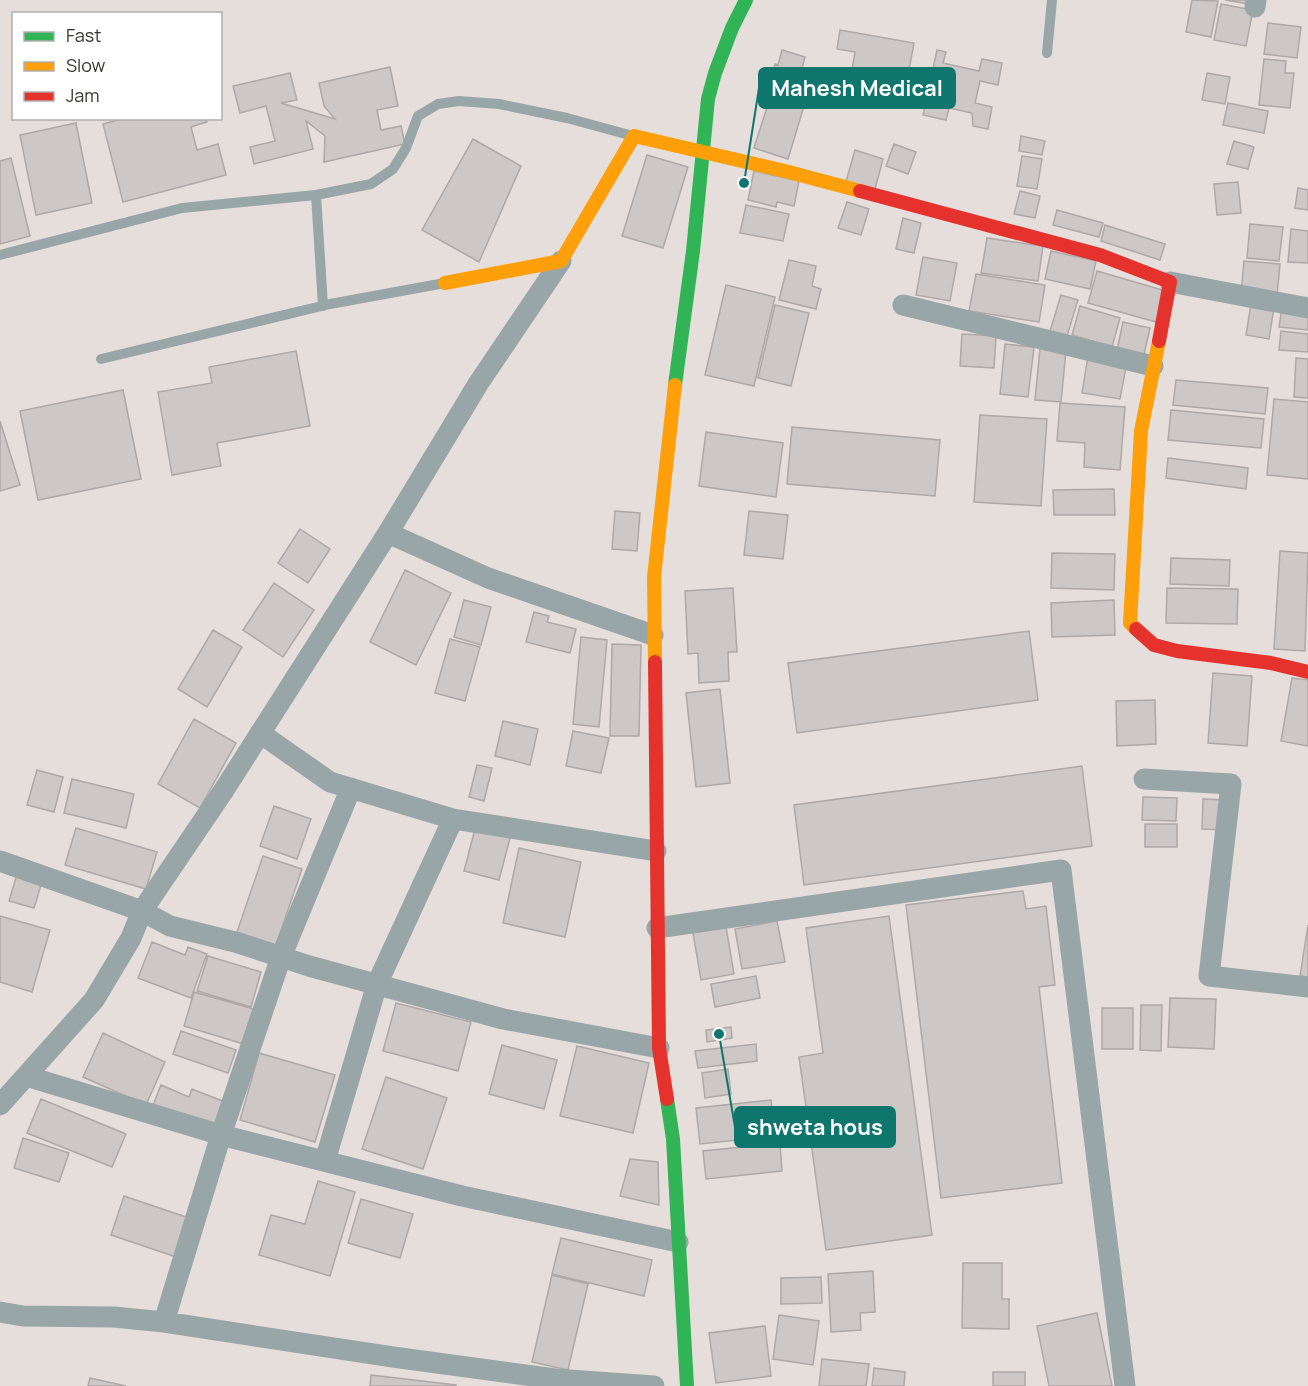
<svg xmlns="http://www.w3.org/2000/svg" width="1308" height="1386" font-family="Manrope,sans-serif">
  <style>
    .building { fill: #cdc7c5; stroke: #aea8a6; stroke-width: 1.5 }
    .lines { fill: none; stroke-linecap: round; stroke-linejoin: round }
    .lane { stroke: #99a6a7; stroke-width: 10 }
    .street { stroke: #99a6a7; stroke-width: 21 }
    .fast { stroke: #30b455; stroke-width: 14 }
    .slow { stroke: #ff9f0a; stroke-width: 14 }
    .jam { stroke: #e5322d; stroke-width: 14 }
    .leader { fill: none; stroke: #0f766e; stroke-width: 2 }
    .callout-dot { fill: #0f766e; stroke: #fff; stroke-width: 2 }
    .callout { fill: #0f766e; stroke: #0f766e; stroke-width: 2 }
    .callout-label { font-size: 22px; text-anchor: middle; font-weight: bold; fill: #fff }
  </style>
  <rect width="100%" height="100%" fill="#e6dedb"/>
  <path class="building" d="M1192,0L1218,1L1211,37L1186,32Z
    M1225,0H1249V4Z
    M1221,4L1253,10L1246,46L1214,40Z
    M1268,23L1301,27L1297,58L1264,54Z
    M840,30L914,43L902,108L826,94L831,71L851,75L855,52L837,49Z
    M782,50L805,57L801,72L805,73L798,94L769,86L775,64L778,65Z
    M937,50L946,52L943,63L979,71L982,59L1002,63L998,85L980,81L975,103L992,107L988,129L973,126L972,113L949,108L946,120L923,115Z
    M1264,59L1286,61L1285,73H1294L1290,108L1259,105Z
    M390,67L398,106L377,110L381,130L401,126L405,144L324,162L325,136L306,121L313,149L254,164L250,147L275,141L266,106L240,113L233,86L290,73L297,100L281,103L335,119L324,106L319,83Z
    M1207,73L1230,77L1225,104L1202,100Z
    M771,95L804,106L788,159L754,148Z
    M1228,103L1268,111L1264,133L1223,125Z
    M125,118H206L207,122L191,127L197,150L218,144L226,175L123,202L103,124Z
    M76,123L92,203L36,215L20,135Z
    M1021,136L1045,141L1042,155L1019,151Z
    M473,139L521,166L479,262L422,230Z
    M1234,141L1254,147L1248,169L1227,164Z
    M894,144L916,152L908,174L886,166Z
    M855,150L883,159L874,193L845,185Z
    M647,155L688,167L663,248L622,236Z
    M1022,156L1042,159L1037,189L1017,186Z
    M11,158L30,236L0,244V161Z
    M754,171L799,181L794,206L777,202L776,207L748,200Z
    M1238,182L1241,213L1217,215L1214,184Z
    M1298,188L1308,190V210L1295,208Z
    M1020,191L1040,196L1035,218L1014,214Z
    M847,202L869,209L861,235L838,228Z
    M746,205L789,214L783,241L740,233Z
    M1057,210L1103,223L1099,237L1053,225Z
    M903,218L921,223L914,253L896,249Z
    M1250,224L1283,227L1279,261L1247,258Z
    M1105,225L1165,244L1160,260L1101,241Z
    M1291,229L1308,231V263L1288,262Z
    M987,238L1043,246L1038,281L981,273Z
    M1051,251L1096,261L1090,289L1045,279Z
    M923,257L957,263L950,301L916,295Z
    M789,260L816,266L812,286L821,289L816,309L779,300Z
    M1244,261L1280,264L1277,296L1241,293Z
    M1097,271L1166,291L1156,322L1088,303Z
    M976,274L1045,285L1039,322L969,311Z
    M726,285L775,297L754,386L705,375Z
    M1061,295L1078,300L1067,336L1050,331Z
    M1251,304L1274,307L1269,339L1246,335Z
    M775,305L809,313L791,386L758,378Z
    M1080,306L1120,318L1112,347L1072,335Z
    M1282,307L1308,310V330L1279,327Z
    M1123,322L1150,328L1144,355L1117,350Z
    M1281,331L1308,334V352L1279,350Z
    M962,334L996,336L994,368L960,366Z
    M1005,344L1034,347L1028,397L1000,394Z
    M1040,348L1066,351L1061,402L1035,400Z
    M296,351L310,426L217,443L221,466L172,475L158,392L212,383L209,367Z
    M1088,356L1127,362L1120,399L1082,393Z
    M1296,358L1308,359V398L1294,397Z
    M1176,380L1268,388L1265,414L1173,405Z
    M123,390L141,479L38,500L20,411Z
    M1274,399L1308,402V479L1267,475Z
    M1060,403L1125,407L1120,470L1084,467L1085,443L1057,441Z
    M1171,410L1264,419L1261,448L1168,440Z
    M980,415L1047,419L1041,506L974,502Z
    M0,421L20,485L0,491Z
    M792,427L940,440L935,496L787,484Z
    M706,432L783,443L776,497L699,486Z
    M1168,458L1248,468L1246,489L1166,478Z
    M1114,489L1115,515H1054L1053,490Z
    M615,511L640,513L637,551L612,549Z
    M749,511L788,515L783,559L744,555Z
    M300,529L330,549L308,583L278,563Z
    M1280,551L1308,553L1305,651L1274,649Z
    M1052,553L1115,554L1114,590L1051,588Z
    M1171,558L1230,560L1229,586L1170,584Z
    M405,570L451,593L416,665L370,642Z
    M274,583L314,610L283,657L243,630Z
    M733,588L737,652H728L729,681L699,683L698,653L688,654L685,591Z
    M1167,588L1238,589L1237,624L1166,623Z
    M464,600L491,607L481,645L454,637Z
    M1114,600L1115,635L1052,637L1051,603Z
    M534,612L549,616L547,622L576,629L570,653L526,642Z
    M213,630L242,647L207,707L178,689Z
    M1029,631L1038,700L797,733L788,663Z
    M581,637L607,640L599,727L573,724Z
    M450,639L480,647L465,701L435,693Z
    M612,644L641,645L639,736H610Z
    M1213,673L1252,676L1247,746L1208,743Z
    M1292,678L1308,680V746L1281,741Z
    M720,689L730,783L696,787L686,693Z
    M1155,700L1156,744L1117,746L1116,701Z
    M194,719L236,743L200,808L158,784Z
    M503,721L538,729L530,765L495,756Z
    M573,731L609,738L601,773L566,766Z
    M477,765L492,768L484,801L469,797Z
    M1082,766L1092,846L804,885L794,805Z
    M37,770L63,777L54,812L27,805Z
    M72,779L134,794L126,828L64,813Z
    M1143,797L1177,798L1176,821L1142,820Z
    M1203,799L1226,800L1225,830L1202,829Z
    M274,806L311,819L297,859L260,846Z
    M1145,824H1177V847H1145Z
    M76,828L157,852L146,889L65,865Z
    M475,829L510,838L499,880L464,871Z
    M519,848L581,862L565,937L503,923Z
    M263,856L302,869L276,945L237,932Z
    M17,874L42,882L34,908L9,901Z
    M1023,891L1026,909L1046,906L1055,985L1039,987L1062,1183L941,1198L906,905Z
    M0,916L50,930L32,992L0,982Z
    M889,916L932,1235L826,1250L799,1057L823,1053L806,928Z
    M777,921L785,962L742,969L735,929Z
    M1308,925V977L1300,976Z
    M726,927L734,974L701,980L693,933Z
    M152,942L185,955L188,947L207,954L191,998L138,978Z
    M208,956L261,972L251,1007L197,991Z
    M756,976L760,998L715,1007L711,984Z
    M194,992L257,1010L247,1045L184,1026Z
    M1170,998L1216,999L1214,1049L1168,1047Z
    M396,1003L471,1022L458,1071L383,1051Z
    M1141,1005H1162L1161,1051L1140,1050Z
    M1102,1008H1133V1049H1102Z
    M731,1027L732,1038L707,1042L706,1030Z
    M181,1031L236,1050L228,1073L173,1054Z
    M103,1033L165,1062L146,1105L83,1077Z
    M756,1044L757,1061L698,1068L695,1051Z
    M502,1045L557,1060L544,1109L489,1094Z
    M577,1046L649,1063L633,1133L560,1116Z
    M259,1053L335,1075L315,1142L240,1120Z
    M728,1069L731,1094L705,1098L702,1073Z
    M386,1077L447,1098L423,1169L362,1149Z
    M161,1085L189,1097L192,1089L225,1102L213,1129L153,1105Z
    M41,1099L126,1134L112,1167L27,1133Z
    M771,1100L775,1136L700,1144L696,1108Z
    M23,1138L69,1153L59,1182L14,1168Z
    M780,1143L782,1171L706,1179L703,1151Z
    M630,1159L658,1162L659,1205L620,1196Z
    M318,1181L355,1192L330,1276L259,1255L271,1215L305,1224Z
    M124,1196L192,1219L179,1258L111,1235Z
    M361,1199L413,1214L400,1258L348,1243Z
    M561,1238L652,1260L644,1296L552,1274Z
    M963,1263H1002V1299H1009V1329L962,1328Z
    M873,1271L875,1312L860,1313L861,1330L831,1332L828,1274Z
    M552,1275L588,1284L568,1370L532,1362Z
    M821,1277L822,1303L781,1304V1278Z
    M1097,1313L1112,1386H1049L1037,1326Z
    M779,1315L819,1321L813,1365L773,1359Z
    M765,1326L771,1376L716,1383L709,1333Z
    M822,1359L869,1364L866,1386H819Z
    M874,1368L905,1372L904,1386H872Z
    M993,1372H1025V1386H993Z
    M371,1375L456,1385V1386H370Z
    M90,1378L126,1386H88Z"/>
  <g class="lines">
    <path class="lane" d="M1047,53L1052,0
      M316,195L323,306
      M0,255L182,208L316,195L371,184L393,169L406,148L418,116L438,104L459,101L499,104L567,118L633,136
      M101,359L330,304L445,283"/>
    <path class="street" d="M1255,7L1256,0
      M1170,282L1308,308
      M903,305L1153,366
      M388,533L478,384L561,261
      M260,733L330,782L453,819L656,851
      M1144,779L1231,784L1209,976L1308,987
      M0,861L142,911L170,926L235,942L309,966L503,1019L659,1048
      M657,928L1061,870L1125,1386
      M26,1076L221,1135L462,1196L678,1242
      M0,1105L94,1000L131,938L142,911L224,790L388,533L488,578L653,635
      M325,1161L377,984L453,819
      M0,1312L23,1316L114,1317L164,1322L393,1357L555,1379L654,1386
      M164,1322L221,1135L281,957L351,788"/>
    <path class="fast" d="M675,385L693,251L708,99L715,73L732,28L746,0
      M667,1099L673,1139L687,1386"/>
    <path class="slow" d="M445,283L561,261L634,136L785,171L860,191
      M1136,629L1130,623L1141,431L1159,341
      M655,662L654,577L675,385"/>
    <path class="jam" d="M860,191L1100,255L1170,282L1159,341
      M1136,629L1154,645L1177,651L1271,663L1308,672
      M655,662L659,1048L667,1099"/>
  </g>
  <path class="leader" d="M744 183L759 88M719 1034L735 1127"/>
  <g class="callout-dot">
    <circle cx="744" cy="183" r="6"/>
    <circle cx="719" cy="1034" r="6"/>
  </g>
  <g class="callout">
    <rect x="759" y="68" width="196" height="40" rx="6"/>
    <rect x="735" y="1107" width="160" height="40" rx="6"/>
  </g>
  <g class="callout-label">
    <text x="857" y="96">Mahesh Medical</text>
    <text x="815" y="1135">shweta hous</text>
  </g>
  <rect x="12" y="12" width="210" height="108" fill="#ffffff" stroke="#b0adad" stroke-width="1.5"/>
  <rect x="24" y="32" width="30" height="9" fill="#30b455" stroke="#b0adad" stroke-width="1.5"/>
  <text x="66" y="42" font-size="18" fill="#393332">Fast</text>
  <rect x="24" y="62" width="30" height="9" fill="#ff9f0a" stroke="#b0adad" stroke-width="1.5"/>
  <text x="66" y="72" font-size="18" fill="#393332">Slow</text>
  <rect x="24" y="92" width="30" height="9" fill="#e5322d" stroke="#b0adad" stroke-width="1.5"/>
  <text x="66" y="102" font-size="18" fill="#393332">Jam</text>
</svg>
